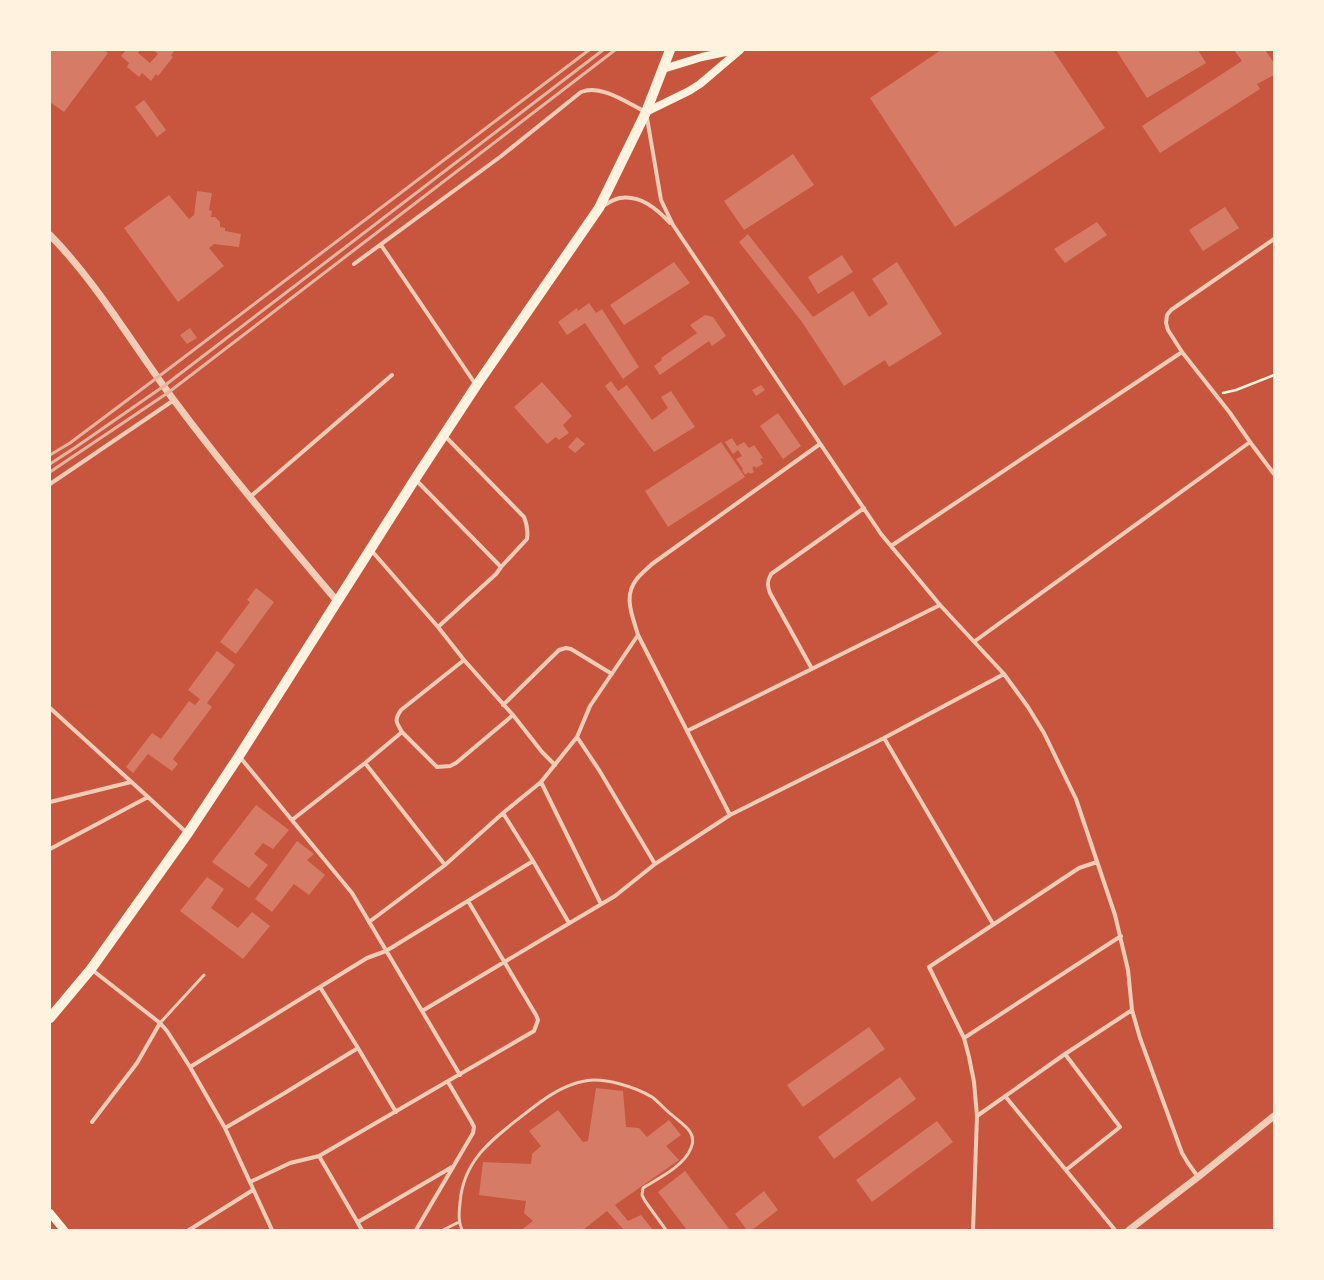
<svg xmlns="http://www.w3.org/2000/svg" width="1324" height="1280" font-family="'Asap Condensed',sans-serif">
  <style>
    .building { fill: #d67c66 }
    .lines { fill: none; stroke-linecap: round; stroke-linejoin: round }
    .path { stroke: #fff3e0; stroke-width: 2.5 }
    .service { stroke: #f1ccb7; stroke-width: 3 }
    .minor { stroke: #f1ccb7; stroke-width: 4 }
    .tertiary { stroke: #f1ccb7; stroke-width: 7 }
    .secondary { stroke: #fff3e0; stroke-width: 8 }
    .primary { stroke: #fff3e0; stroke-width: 10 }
    .rail { stroke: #e9b49f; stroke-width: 3 }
  </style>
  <rect width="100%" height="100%" fill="#c8553d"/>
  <path class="building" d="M50,50H104L108,53L64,112L50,102Z
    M126,50H140L138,53L150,63L158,54L153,50H173L174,51L171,56L173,57L158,76L156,74L151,81L142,73L139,77L127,67L129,63L121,56Z
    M941,50H1053L1105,128L955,227L870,98Z
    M1116,50H1198L1206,63L1147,98Z
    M1234,50H1265L1274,63V75L1257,84L1260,89L1160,153L1142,126L1242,61Z
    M144,100L166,130L157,137L135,107Z
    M793,154L814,185L744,230L724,201Z
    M197,191L212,193L209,210L212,211L211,217H215L220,222V227L225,228V231L241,234L239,247L214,244L209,248L224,266L178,302L124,228L169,195L189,219L194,215Z
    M1225,207L1239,228L1203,251L1189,230Z
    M1097,222L1107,235L1065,263L1054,249Z
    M748,234L813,317L853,291L869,317L888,304L872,279L897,262L942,334L889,367L885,360L844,386L802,322L739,242Z
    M842,255L853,272L818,294L808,277Z
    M674,262L690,283L624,325L610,305Z
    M589,303L596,313L602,309L639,367L623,379L585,323L567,335L558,322L577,308L578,311Z
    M705,315L713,317L726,336L712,346L709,341L660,375L654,366L662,360L661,358L697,333L690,325Z
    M190,328L197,338L187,344L180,335Z
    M611,381L618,391L627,385L652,420L668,408L661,397L671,391L695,427L654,452L605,386Z
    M542,382L572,416L563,425L569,433L559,440L556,437L547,444L514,407Z
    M761,385L765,390L756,396L752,390Z
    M778,413L801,446L783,459L760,426Z
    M577,437L585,444L575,453L568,447Z
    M732,438L737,446L744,442L749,448L754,445L763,458L760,459L763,464L756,468L755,466L752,468L754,472L750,474L749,472L745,475L742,470L743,469L736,459L742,456L738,450L733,454L725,442Z
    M721,442L745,477L668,527L645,491Z
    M256,588L274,602L236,654L220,642L250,602L247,600Z
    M217,651L235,665L207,703L212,707L173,759L178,764L172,771L148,754L133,773L126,767L152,733L161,739L189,701L195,705L200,699L188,690Z
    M256,805L289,830L273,849L263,843L254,854L268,865L249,888L212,862Z
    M297,841L314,854L307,860L325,875L309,895L294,884L272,912L255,899Z
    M207,877L224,889L211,908L238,928L252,912L270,926L243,959L180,911Z
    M869,1027L885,1049L803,1107L787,1085Z
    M900,1077L916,1099L834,1159L818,1137Z
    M596,1088L623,1091L626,1127L639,1128L647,1137L669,1120L681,1135L666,1146L679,1160L615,1205L628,1221L641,1215L653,1230H624L607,1211L583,1230H521L533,1221L524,1213L526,1201L479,1195L483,1162L531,1164L532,1154L541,1146L529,1131L558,1110L583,1142L588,1141Z
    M937,1121L953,1142L872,1202L856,1180Z
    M685,1171L730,1230H687L658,1192Z
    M764,1191L778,1210L752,1230H747L735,1214Z"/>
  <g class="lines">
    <path class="path" d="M1223,393L1236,390L1274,375"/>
    <path class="service" d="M160,1023L204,975
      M443,1230L459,1222
      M462,1230C458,1221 459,1213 460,1203C463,1161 491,1140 522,1116C541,1101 561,1085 585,1081C604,1077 635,1087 652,1097C659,1102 665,1110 672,1115C682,1124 698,1132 691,1148C684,1166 659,1178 643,1188L642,1195L645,1201L666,1230"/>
    <path class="minor" d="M603,206C608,203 614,199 620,198C641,195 657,209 670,223
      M1274,239L1171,310L1167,315L1166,323L1168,330L1182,352L1230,413L1250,442L1274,474
      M381,245L476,385
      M354,264L500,157L581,92C602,84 627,103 646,112L661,200L673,225L881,534L940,605L1004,674L1028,707L1044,733L1076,799L1115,915L1128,970L1132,1010L1140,1038L1182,1153L1188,1163L1198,1177
      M444,435L524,517C527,524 528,531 527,539L501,567
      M416,480L501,567L496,574L438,627
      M50,484L174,400
      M250,497L392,375
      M891,546L1182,352
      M371,550L438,627L464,660L513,715L542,752L555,765
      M975,641L1250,442
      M812,669L770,593C767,586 767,581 771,574L864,508
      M503,705L559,650L566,648L571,649L612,674
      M50,708L148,797
      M687,731L940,605
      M402,732L437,767L450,766L456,763L513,715
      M884,738L993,924
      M239,756L352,893L460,1075
      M365,763L445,865
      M541,782L601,904
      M50,802L131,782
      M503,813L533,861L569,923
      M730,815L638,635C633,617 623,597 636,580C640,574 647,569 652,564L820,444
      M292,820L365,763L402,732C396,722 394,720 401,710L464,660
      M50,849L148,797L187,833
      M655,864L730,815L884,738L1004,674
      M369,922L445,865L503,813L541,782L577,737L590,706L638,635
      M91,969L160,1023L167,1031L190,1067L225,1128L272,1230
      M320,987L358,1048L396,1112
      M422,1011L615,896L655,864L599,770L577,737
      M964,1038L1121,936
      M1065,1054L1120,1127L1066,1170
      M190,1067L367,958L386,951L533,861
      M1005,1096L1115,1230
      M977,1116L1065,1054L1132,1010
      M92,1122L137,1063L160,1023
      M225,1128L283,1094L358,1048
      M319,1156L362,1230
      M250,1182L290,1163L319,1156L534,1031L538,1020L536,1015L468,901
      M358,1222L452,1167
      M189,1230L253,1190
      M416,1230L473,1133L474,1127L471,1121L448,1082
      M973,1230L977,1116L974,1082L969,1057L964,1038L929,967L1079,868L1097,862"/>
    <path class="tertiary" d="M50,235C97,283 133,345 173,399C225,469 281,535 337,601
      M1129,1230L1198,1177L1274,1116"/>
    <path class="secondary" d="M663,69L702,57L735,50
      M646,112L689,91L700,84L740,50
      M50,1213L64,1230"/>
    <path class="primary" d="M50,1018L91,969L188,833L239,756L415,479L476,386L599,208L646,112L670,50"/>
    <path class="rail" d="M50,455L70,443L158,377L589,50
      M50,464L76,447L164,386L603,50
      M50,472L169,392L615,50"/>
  </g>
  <rect width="1324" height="1280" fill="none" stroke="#fff3e0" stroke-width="102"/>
</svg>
